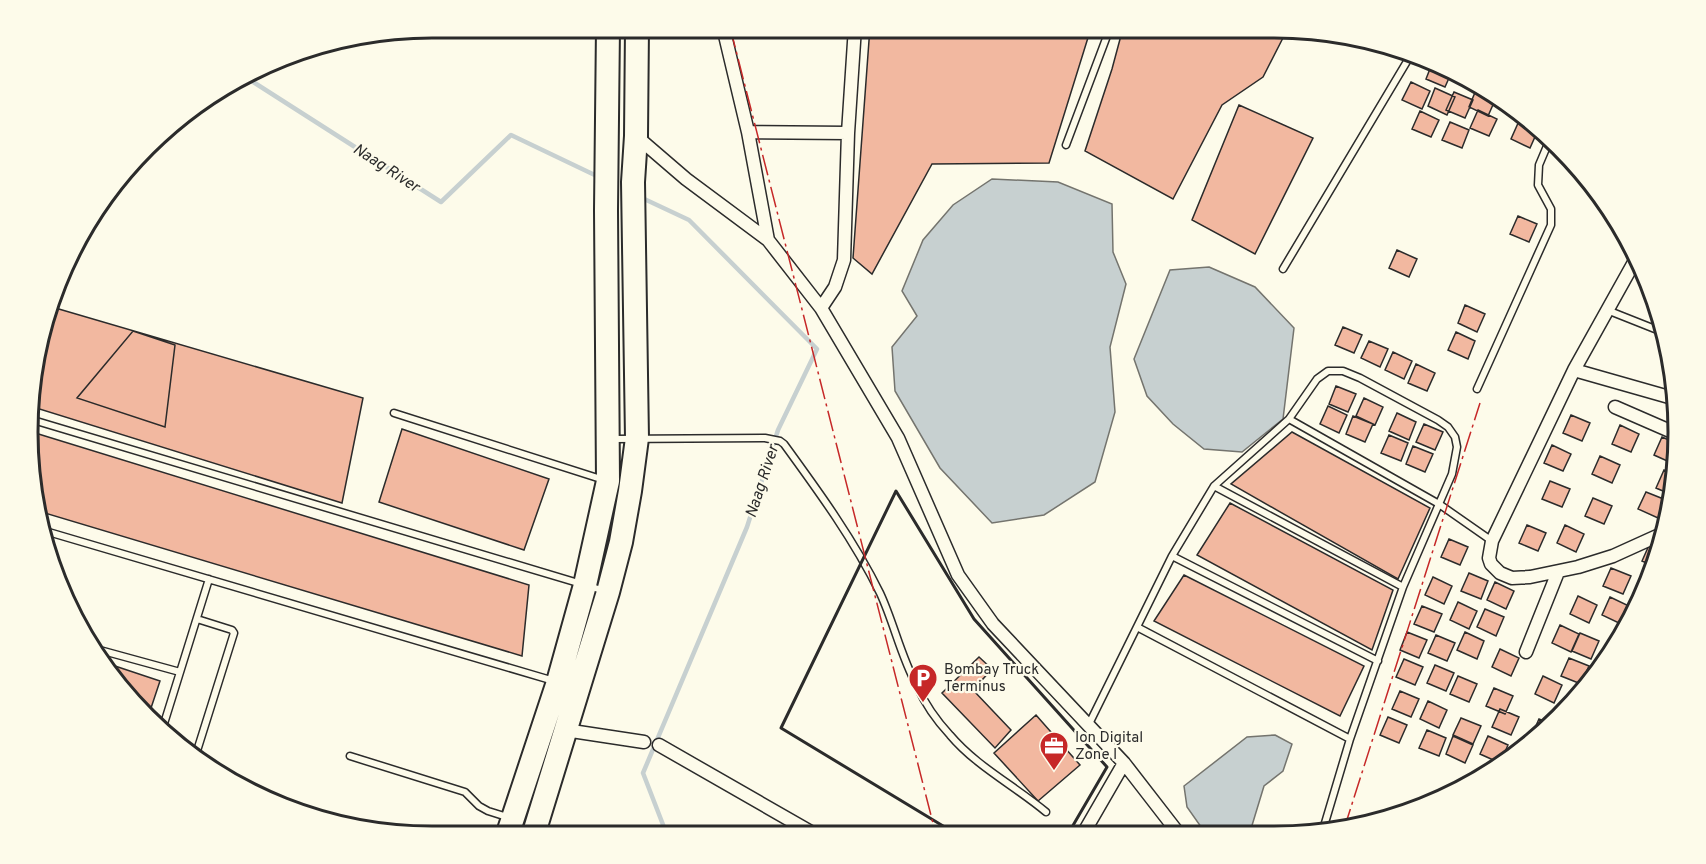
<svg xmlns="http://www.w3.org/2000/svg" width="1706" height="864" font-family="Overpass,sans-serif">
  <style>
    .water { fill: #c7d0d0; stroke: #74746e; stroke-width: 1.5 }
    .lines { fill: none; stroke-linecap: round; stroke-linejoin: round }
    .stream { stroke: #c7d0d0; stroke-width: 4.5 }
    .building { fill: #f2b8a0; stroke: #2b2b2b; stroke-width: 1.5 }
    .lane-casing { stroke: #2b2b2b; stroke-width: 9 }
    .street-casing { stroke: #2b2b2b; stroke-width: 15 }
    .highway-casing { stroke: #2b2b2b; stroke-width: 26 }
    .lane { stroke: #fdfbea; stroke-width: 6 }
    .street { stroke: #fdfbea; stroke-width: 12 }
    .highway { stroke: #fdfbea; stroke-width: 22 }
    .wall { stroke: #2b2b2b; stroke-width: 3 }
    .power { stroke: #c62828; stroke-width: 1.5; stroke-dasharray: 21 4.5 3 4.5; stroke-linecap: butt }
    .labels { text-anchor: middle; stroke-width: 4.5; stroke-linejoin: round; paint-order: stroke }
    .poi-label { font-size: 15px; fill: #2b2b2b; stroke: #fdfbea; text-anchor: start }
    .water-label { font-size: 16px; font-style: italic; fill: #2b2b2b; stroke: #fdfbea }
    .rim { fill: none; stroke: #2b2b2b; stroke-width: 3 }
  </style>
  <rect width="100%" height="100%" fill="#fdfbea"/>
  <path class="water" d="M992,179L1058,182L1112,204L1113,252L1126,284L1110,347L1115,412L1095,482L1044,515L992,523L940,468L895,391L892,347L917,316L902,291L923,240L953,205Z
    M1209,267L1255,287L1294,328L1283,419L1242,452L1204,449L1173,424L1147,396L1134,359L1170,270Z
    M1275,735L1292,744L1283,771L1264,786L1250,832L1248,834H1206L1187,807L1184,786L1247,737Z"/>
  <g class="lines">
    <path class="stream" d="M247,78L441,202L511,135L601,178
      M640,197L689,220L817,349L778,430L747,527L643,773L667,835"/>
  </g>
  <path class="building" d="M870,27L1091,28L1049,163L932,164L872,274L853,258Z
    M1123,28H1288L1263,77L1222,105L1173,199L1085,151L1112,69Z
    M1433,61L1453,69L1445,87L1426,79Z
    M1455,70L1473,81L1470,88L1451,79Z
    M1411,82L1430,91L1422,109L1402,100Z
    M1435,88L1455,97L1447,115L1428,106Z
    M1476,90L1496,98L1488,116L1469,107Z
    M1454,92L1473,100L1465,118L1446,110Z
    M1491,93L1509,104V105L1489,97Z
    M1239,105L1313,138L1255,254L1192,220Z
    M1478,110L1497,119L1489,136L1470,128Z
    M1420,111L1439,120L1431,137L1412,129Z
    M1519,121L1538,130L1530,148L1511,139Z
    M1450,122L1469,130L1462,148L1442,140Z
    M1555,143L1570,157L1552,149Z
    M1518,216L1537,224L1529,242L1510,234Z
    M1618,220L1625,229L1626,233L1614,228Z
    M1397,250L1417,259L1409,277L1389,268Z
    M1465,305L1485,314L1477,332L1458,323Z
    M52,307L363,398L342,503L33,407L35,353Z
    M1343,327L1362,335L1354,353L1335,345Z
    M133,331L175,345L165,427L77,398Z
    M1456,332L1475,341L1468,359L1448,350Z
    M1369,341L1388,349L1380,367L1361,358Z
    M1393,352L1412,361L1404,379L1385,370Z
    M1416,364L1435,373L1427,391L1408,383Z
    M1336,386L1356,394L1348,412L1329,404Z
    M1364,398L1383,407L1375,425L1356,416Z
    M1328,406L1347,415L1339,433L1320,424Z
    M1397,413L1416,422L1409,440L1389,431Z
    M1571,415L1590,423L1582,441L1563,433Z
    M1353,416L1373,424L1365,442L1346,434Z
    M1424,424L1443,432L1435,450L1416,442Z
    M1620,425L1639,434L1631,452L1612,444Z
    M402,429L549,479L524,550L379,502Z
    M32,432L529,585L522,656L38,511L30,485Z
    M1292,432L1430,508L1398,579L1231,484Z
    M1389,435L1408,443L1401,461L1381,453Z
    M1662,437L1678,444V454L1674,464L1654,455Z
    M1552,445L1571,454L1563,471L1544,463Z
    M1413,446L1433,454L1425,472L1406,464Z
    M1600,456L1620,465L1612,483L1592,474Z
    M1664,470L1675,475L1672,495L1656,488Z
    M1550,481L1570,489L1562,507L1542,499Z
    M1646,492L1666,500L1658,518L1638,509Z
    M1593,498L1612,506L1604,524L1585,516Z
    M1230,503L1393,590L1372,650L1197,555Z
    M1527,525L1546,533L1538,551L1519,543Z
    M1565,525L1584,534L1576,552L1557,543Z
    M1449,539L1468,547L1460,565L1441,557Z
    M1650,543L1661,548L1654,566L1642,561Z
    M1611,568L1631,576L1623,594L1603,586Z
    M1469,573L1488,581L1481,599L1461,591Z
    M1184,575L1364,666L1340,716L1154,621Z
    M1433,577L1452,586L1444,604L1425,595Z
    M1495,582L1514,591L1506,609L1487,600Z
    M1578,596L1597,605L1589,623L1570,614Z
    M1610,597L1629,606L1621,624L1602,615Z
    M1458,602L1477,611L1469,629L1450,620Z
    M1422,606L1442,614L1434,632L1414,624Z
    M1485,609L1504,617L1496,636L1477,627Z
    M1560,625L1579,634L1571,652L1552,643Z
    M1407,632L1427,640L1419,658L1400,650Z
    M1465,632L1484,641L1477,659L1457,650Z
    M1580,633L1599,641L1591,659L1572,651Z
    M1436,635L1455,643L1447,661L1428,653Z
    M1500,649L1519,658L1511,676L1492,667Z
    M979,657L992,669L973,690L1011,730L995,748L942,693Z
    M1569,658L1589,666L1581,684L1561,676Z
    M1404,659L1423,667L1415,685L1396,677Z
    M106,663L160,681L147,720L146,719Z
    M1435,665L1454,673L1446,691L1427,683Z
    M1586,675L1593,677L1582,694L1578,692Z
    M1458,676L1477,684L1469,702L1450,694Z
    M1543,676L1562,685L1554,703L1535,694Z
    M1494,688L1513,696L1505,714L1486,706Z
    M1400,691L1419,699L1411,717L1392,709Z
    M1428,701L1447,710L1439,728L1420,719Z
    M1500,709L1519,717L1511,735L1492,727Z
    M1036,715L1080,765L1038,801L994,753Z
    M1388,717L1407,725L1399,743L1380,735Z
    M1461,718L1481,726L1473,744L1453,735Z
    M1539,719L1551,724L1536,739L1531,737Z
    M1427,730L1446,738L1439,756L1419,748Z
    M1453,736L1473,745L1465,763L1446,754Z
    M1488,736L1508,745L1500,763L1480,754Z"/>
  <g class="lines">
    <g class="lane-casing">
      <path id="lane" d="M1066,145L1110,28
        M1283,269L1412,53
        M1607,310L1665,333
        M1477,389L1551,225V209L1538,185L1539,165L1550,139
        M394,413L604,480
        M1289,419L1439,504L1492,541
        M33,420L605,591
        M613,439L765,438L780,441L784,444C819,492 854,540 880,593C894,623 901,657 917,686C925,704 937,721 950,735C976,766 1015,786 1046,812
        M1214,486L1403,587
        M45,531L554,681
        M1172,556L1378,661
        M1137,627L1350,739
        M96,649L180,672
        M1088,726L1172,556L1214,486L1289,419L1317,379L1328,371H1343L1360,378L1438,420L1448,427L1455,437L1457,447L1452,474L1403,587L1350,739L1322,833
        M162,730L209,579
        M196,754L234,633L232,630L197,619
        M350,756L465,792L479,806L488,811L510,818"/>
    </g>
    <g class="street-casing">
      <path id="street" d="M723,27L748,132L768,240
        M748,132L848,133
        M636,136L686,179L768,240L821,308L898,438L958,575L993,624L1124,763L1179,834
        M1637,257L1574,370L1492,541L1489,558L1491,564L1500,573L1512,578L1530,577L1578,567L1613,556L1666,532
        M821,308L835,287L844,260L848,133L855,27
        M1574,370L1676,399
        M1615,407L1677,434
        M1526,652L1558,572
        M565,730L644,742
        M659,745L816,835
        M1083,834L1124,763"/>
    </g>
    <g class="highway-casing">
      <path id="highway" d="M507,836L558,682L585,585L608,481L606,210L608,27
        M533,836L608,592L621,542L630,491L637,438L633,182L636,136L637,27"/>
    </g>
    <use href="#lane" class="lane"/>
    <use href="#street" class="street"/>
    <use href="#highway" class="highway"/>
    <path class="wall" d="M958,835L781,728L896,491L974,619L1107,767L1068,834"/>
    <path class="power" d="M730,27L936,835
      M1344,829L1480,403"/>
  </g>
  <defs>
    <g id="parking-pin" transform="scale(1.5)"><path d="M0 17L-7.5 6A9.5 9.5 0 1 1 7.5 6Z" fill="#c62828" stroke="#fdfbea"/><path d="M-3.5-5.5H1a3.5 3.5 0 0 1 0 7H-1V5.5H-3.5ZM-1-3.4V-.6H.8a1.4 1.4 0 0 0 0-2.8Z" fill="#fff"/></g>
    <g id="office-pin" transform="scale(1.5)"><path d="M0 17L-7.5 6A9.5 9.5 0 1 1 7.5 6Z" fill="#c62828" stroke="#fdfbea"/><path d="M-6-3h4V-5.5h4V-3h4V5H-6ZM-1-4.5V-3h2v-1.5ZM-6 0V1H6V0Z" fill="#fff"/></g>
  </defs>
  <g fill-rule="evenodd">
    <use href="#parking-pin" x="923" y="678"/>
    <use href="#office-pin" x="1054" y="746"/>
  </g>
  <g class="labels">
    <g class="poi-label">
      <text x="944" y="674">Bombay Truck<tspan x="944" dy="17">Terminus</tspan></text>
      <text x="1075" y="742">Ion Digital<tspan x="1075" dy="17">Zone I</tspan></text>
    </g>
    <g class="water-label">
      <text transform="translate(387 167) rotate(33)" y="6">Naag River</text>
      <text transform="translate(761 481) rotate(-72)" y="6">Naag River</text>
    </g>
  </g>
  <path d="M0 0H1706V864H0ZM432 38H1274A394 394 0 0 1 1668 432V432A394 394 0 0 1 1274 826H432A394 394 0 0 1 38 432V432A394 394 0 0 1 432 38Z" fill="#fdfbea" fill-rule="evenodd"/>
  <path class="rim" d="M432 38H1274A394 394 0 0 1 1668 432V432A394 394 0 0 1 1274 826H432A394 394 0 0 1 38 432V432A394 394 0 0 1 432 38Z"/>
</svg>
